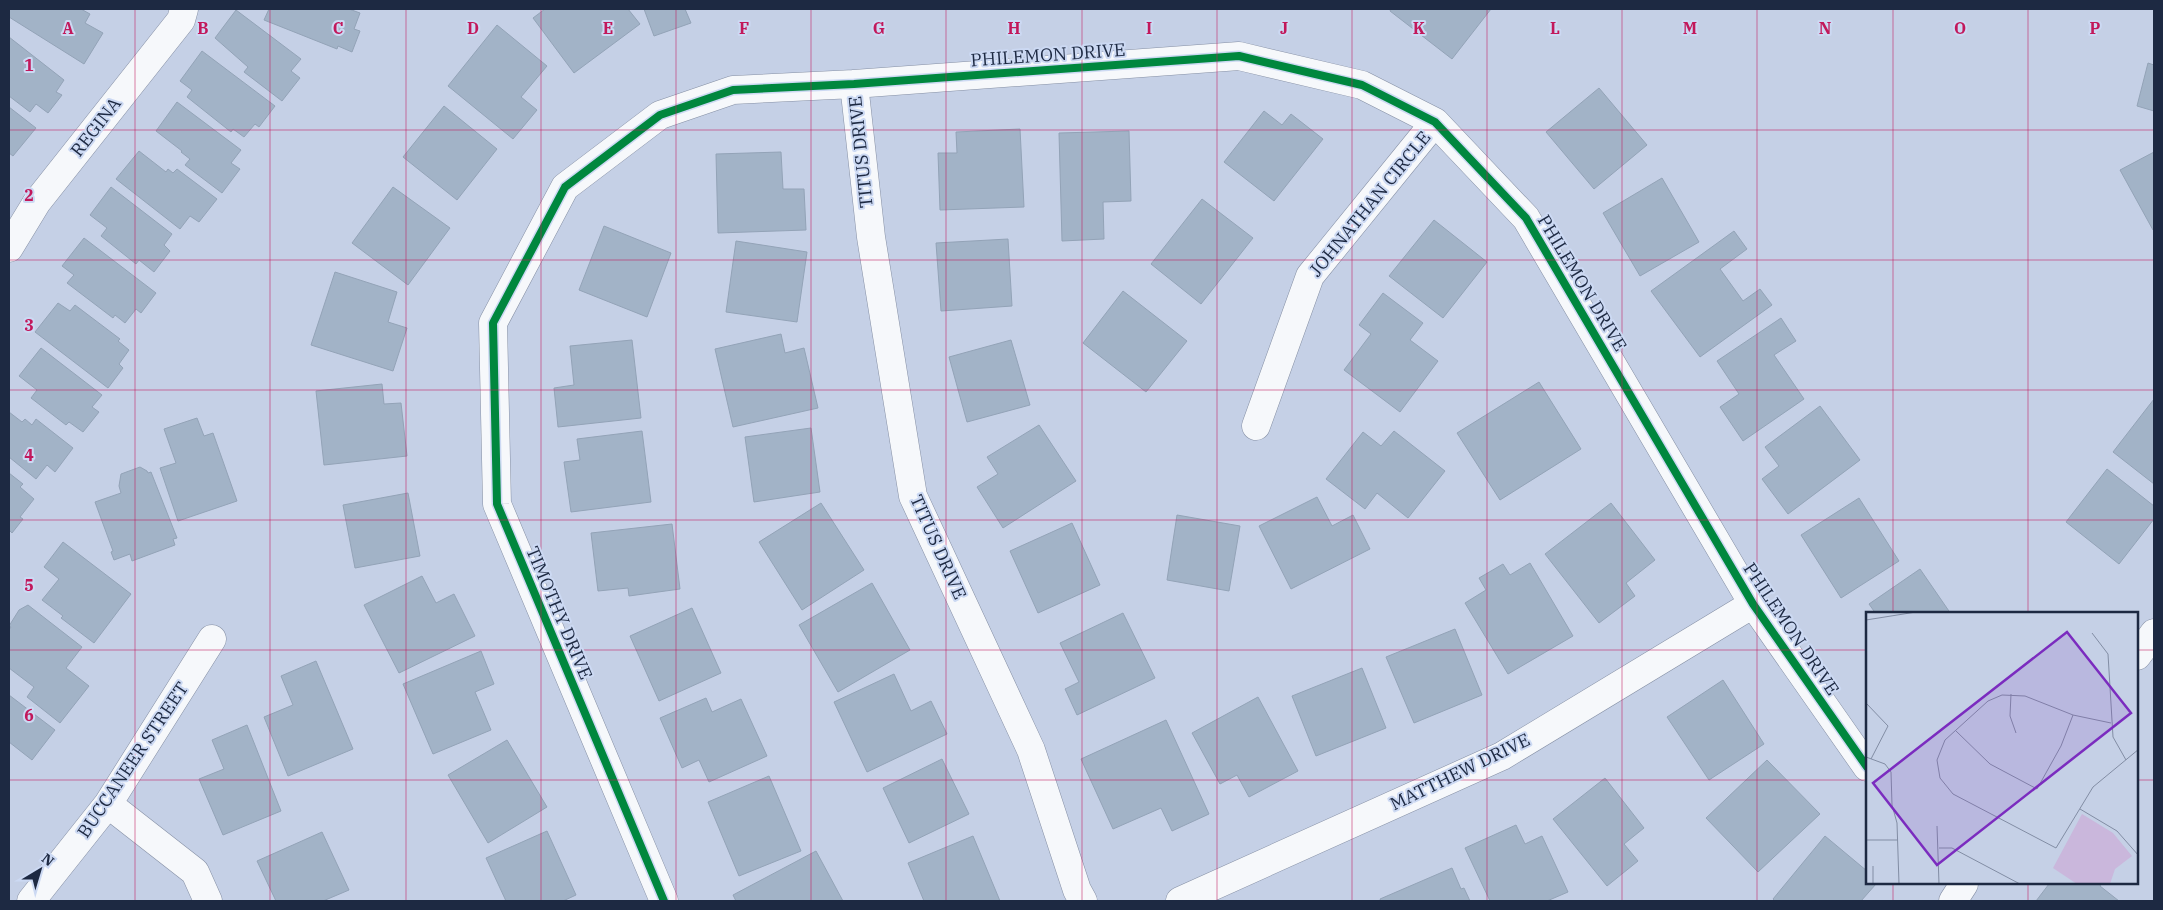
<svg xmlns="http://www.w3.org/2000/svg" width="2163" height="910" font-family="'IBM Plex Serif',serif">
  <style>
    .building { fill: #a2b3c7; stroke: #93a3b7 }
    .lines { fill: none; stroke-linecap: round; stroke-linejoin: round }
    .minor-casing { stroke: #858fa4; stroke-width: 29 }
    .minor { stroke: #f6f8fb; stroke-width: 28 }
    .cycleway-casing { stroke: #ccd9f3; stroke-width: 11 }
    .cycleway { stroke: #00873e; stroke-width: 8 }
    .grid { fill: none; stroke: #c2185b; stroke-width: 1; stroke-opacity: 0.55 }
    .labels { text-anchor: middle; stroke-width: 4; stroke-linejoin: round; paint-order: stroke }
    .street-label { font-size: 18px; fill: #1d2942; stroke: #ccd9f3 }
    .inset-road { fill: none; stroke: #828da4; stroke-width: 1 }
    .view { fill: #7b2cbf; fill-opacity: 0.15; stroke: #7b2cbf; stroke-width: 2.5 }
    .inset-edge { fill: none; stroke: #1d2942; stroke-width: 2.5 }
    .grid-label { font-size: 16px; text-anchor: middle; font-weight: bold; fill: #c2185b; stroke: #ccd9f3; stroke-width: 4; stroke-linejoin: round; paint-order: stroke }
  </style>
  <rect width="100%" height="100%" fill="#c5d0e6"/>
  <path class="building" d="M9,9H81L90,14L85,23L103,33L84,64L9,17Z
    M269,9H349L360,13L354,29L360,31L352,52L338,46L337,49L264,20Z
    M545,9H628L640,24L574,73L533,18Z
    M644,9H685L691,23L654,36Z
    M1391,9H1491L1452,59L1390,11Z
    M236,10L301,59L291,71L300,78L282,101L244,72L248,67L215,38Z
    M497,25L547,66L521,97L537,110L513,139L448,86Z
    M9,37L64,80L56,92L62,95L48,113L36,104L30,112L9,96Z
    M202,51L275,106L259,127L255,124L244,137L233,129L231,132L187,97L192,90L180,81Z
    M2148,63L2154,65V111L2137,106Z
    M1599,88L1647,145L1594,189L1546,132Z
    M177,102L241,150L231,163L240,169L222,193L185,165L190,159L181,152L182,151L156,131Z
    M444,106L497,149L457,200L403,157Z
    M9,107L36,128L13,156L9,153Z
    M1264,111L1282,125L1291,114L1323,139L1274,201L1224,162Z
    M1020,129L1024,207L940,210L938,153H957L956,132Z
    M1129,131L1131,201L1103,202L1104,239L1062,241L1059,133Z
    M139,151L166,172L168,169L173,173L177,169L217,199L199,222L190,216L180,229L116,179Z
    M781,152L783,189H804L806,230L718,233L716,154Z
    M2154,152V229L2153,230L2120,170Z
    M1662,178L1699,242L1640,276L1603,213Z
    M111,187L172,234L164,245L170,251L154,272L139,260L136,264L101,236L107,228L90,215Z
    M393,187L450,228L408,285L352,243Z
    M1202,199L1253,238L1201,304L1151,264Z
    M1434,220L1487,262L1443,318L1389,276Z
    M604,226L671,253L647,317L579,290Z
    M1734,231L1747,249L1720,269L1743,301L1760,289L1772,305L1700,357L1651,291Z
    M84,238L156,293L141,313L136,309L125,323L115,315L113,318L67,283L74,275L62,266Z
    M1008,239L1012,306L941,311L936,243Z
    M736,241L807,252L797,322L726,312Z
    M335,272L397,292L388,322L407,328L393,371L311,345Z
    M1123,291L1187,341L1146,392L1083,343Z
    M1383,293L1423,323L1410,340L1438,361L1400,412L1344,370L1371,334L1359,325Z
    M58,303L70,311L75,305L120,339L118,341L129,350L119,364L123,368L108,388L35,332Z
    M1781,318L1796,341L1774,355L1804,399L1743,441L1720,407L1739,394L1717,361Z
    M781,334L785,353L804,348L818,408L733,427L715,349Z
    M632,340L641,418L558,427L554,388L574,385L570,346Z
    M1011,340L1030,405L967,422L949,357Z
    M41,348L102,395L92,407L99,412L83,432L69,422L66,425L31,398L37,390L19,376Z
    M1539,382L1581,449L1500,500L1457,433Z
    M382,384L384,404L401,403L407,456L324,465L316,391Z
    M2154,399V484L2113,452Z
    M1820,406L1860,460L1788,514L1762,479L1779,466L1765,447Z
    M9,412L22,422L25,419L32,425L36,419L73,448L55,472L47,465L36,479L9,457Z
    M197,418L204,436L213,433L237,501L178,521L160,468L176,463L164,429Z
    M1039,425L1076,481L1003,528L977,487L998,474L987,457Z
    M811,428L820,492L754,502L745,437Z
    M642,431L651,502L571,512L564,462L580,460L577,439Z
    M1394,431L1445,471L1408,518L1377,493L1365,509L1326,479L1363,432L1381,446Z
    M140,467L147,471L148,473L151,472L177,538L173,539L175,545L132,561L130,554L114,560L111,552L113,551L95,502L121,493L119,486L121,474Z
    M2107,469L2154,506V519L2119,564L2066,522Z
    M9,473L23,484L20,487L34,499L20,517L23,519L12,533L9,530Z
    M408,493L420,556L355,568L343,505Z
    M1317,497L1332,526L1353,515L1370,549L1291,589L1259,526Z
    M1859,498L1899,561L1841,598L1801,535Z
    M821,503L864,570L802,610L759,542Z
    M1611,503L1655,560L1626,583L1635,596L1599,623L1545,554Z
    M1177,515L1240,526L1229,591L1167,580Z
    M1072,523L1100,585L1038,613L1010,551Z
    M672,524L680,589L629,596L628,588L598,591L591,533Z
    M63,542L131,594L94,643L61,618L63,616L42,600L59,579L44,567Z
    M1530,563L1573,636L1508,674L1465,603L1486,590L1479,578L1503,564L1510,575Z
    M1920,569L1951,614H1876L1869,604Z
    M422,576L436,603L454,594L475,636L399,673L364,605Z
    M872,583L910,650L838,692L799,625Z
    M28,605L82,647L66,668L89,686L60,723L27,697L34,687L9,668V630L11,627L9,626L19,610Z
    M692,608L721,673L659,701L630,636Z
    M1123,613L1155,678L1077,715L1065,689L1079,682L1060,643Z
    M1455,629L1482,695L1414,723L1386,657Z
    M481,651L494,684L475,692L491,730L433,754L403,684Z
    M316,661L353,749L288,776L264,717L293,705L281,676Z
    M1362,668L1386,728L1316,756L1292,696Z
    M894,674L911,711L931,701L947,734L867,772L834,702Z
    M1723,680L1764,744L1709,780L1667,717Z
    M9,695L55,730L32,760L9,742Z
    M1258,697L1298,771L1249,797L1237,775L1220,784L1192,733Z
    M706,698L712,712L741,699L767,756L709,782L699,760L682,768L660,718Z
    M1166,720L1209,814L1172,831L1161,808L1113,829L1081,759Z
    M247,725L281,811L223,835L199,779L224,769L212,740Z
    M507,740L547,807L488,843L448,775Z
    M942,759L969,814L909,843L883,788Z
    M1767,760L1820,814L1758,872L1706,818Z
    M769,776L801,851L739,876L708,802Z
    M1605,778L1644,828L1624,844L1638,861L1607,886L1553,819Z
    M1516,825L1525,844L1542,836L1568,892L1547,901H1490L1465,848Z
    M547,831L576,895L563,901H506L486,858Z
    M322,832L349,890L323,901H276L257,861Z
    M973,836L1000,901H924L908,863Z
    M1825,836L1867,871V884H1876L1861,901H1775L1773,899Z
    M816,851L843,901H736L733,895Z
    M1452,868L1461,889L1464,888L1470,901H1381L1380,899Z
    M2049,884H2101L2100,886L2119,901H2036Z"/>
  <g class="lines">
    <g class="minor-casing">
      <path id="minor" d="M854,84L871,237L913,496L1031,750L1077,890L1083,901
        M9,248L37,202L181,20L184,9
        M1256,426L1310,276L1435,122
        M2137,656L2154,633
        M108,804L195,872L208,901
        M31,901L108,804L212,639
        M664,901L497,504L493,323L565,187L660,115L733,90L854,84L1239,56L1362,85L1435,122L1526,218L1753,604L1867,767
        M1180,901L1502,756L1753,604
        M1953,901L1964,884"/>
    </g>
    <use href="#minor" class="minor"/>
    <g class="cycleway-casing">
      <path id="cycleway" d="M664,901L497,504L493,323L565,187L660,115L733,90L854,84L1239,56L1362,85L1435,122L1526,218L1753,604L1867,767"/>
    </g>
    <use href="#cycleway" class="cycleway"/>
  </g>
  <path class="grid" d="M135,9V901M270,9V901M406,9V901M541,9V901M676,9V901M811,9V901M946,9V901M1082,9V901M1217,9V901M1352,9V901M1487,9V901M1622,9V901M1757,9V901M1893,9V614M2028,9V614M9,130H2154M9,260H2154M9,390H2154M9,520H2154M9,650H1867M2137,650H2154M9,780H1867M2137,780H2154M1893,884V901M2028,884V901"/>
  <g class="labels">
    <g class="street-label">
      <text transform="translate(1048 55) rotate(-4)" y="6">PHILEMON DRIVE</text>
      <text transform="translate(96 127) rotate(-52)" y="6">REGINA</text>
      <text transform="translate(861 152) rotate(-96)" y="6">TITUS DRIVE</text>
      <text transform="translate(1370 204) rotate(-51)" y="6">JOHNATHAN CIRCLE</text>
      <text transform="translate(1582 283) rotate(59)" y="6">PHILEMON DRIVE</text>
      <text transform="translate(938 547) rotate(66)" y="6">TITUS DRIVE</text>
      <text transform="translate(559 613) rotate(67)" y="6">TIMOTHY DRIVE</text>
      <text transform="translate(1791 629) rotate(56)" y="6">PHILEMON DRIVE</text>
      <text transform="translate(133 760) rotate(-56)" y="6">BUCCANEER STREET</text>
      <text transform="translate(1460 772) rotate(-26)" y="6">MATTHEW DRIVE</text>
    </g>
  </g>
  <g transform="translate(1866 612)">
    <rect width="272" height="272" fill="#c5d0e6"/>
    <path d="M216,202L247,221L266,244L249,257L244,272H211L187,256Z" fill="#cab7dc"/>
    <path class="inset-road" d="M0,8L50,0M226,21L242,42L247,125L260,148M145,82L144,104L150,121M0,91L22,114L5,147M245,111L207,103L159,84L136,83L122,89L79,128L71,148L74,166L87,182L190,236L227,175L273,137M90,119L124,152L171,177L195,134L207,103M0,145L19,152L25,160L26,193L31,211L33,272M214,197L251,219L273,244M71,214L73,272M0,228H32M73,236H86L154,272M7,254V272"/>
    <path class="view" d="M201,20L265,101L71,253L7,171Z"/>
    <rect width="272" height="272" class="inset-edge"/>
  </g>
  <g class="grid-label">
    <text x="68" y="34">A</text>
    <text x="203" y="34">B</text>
    <text x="338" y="34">C</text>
    <text x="473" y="34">D</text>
    <text x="608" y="34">E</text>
    <text x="744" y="34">F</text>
    <text x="879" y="34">G</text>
    <text x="1014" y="34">H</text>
    <text x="1149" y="34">I</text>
    <text x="1284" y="34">J</text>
    <text x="1419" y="34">K</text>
    <text x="1555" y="34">L</text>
    <text x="1690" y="34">M</text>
    <text x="1825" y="34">N</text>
    <text x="1960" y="34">O</text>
    <text x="2095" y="34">P</text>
    <text x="29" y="71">1</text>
    <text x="29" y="201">2</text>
    <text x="29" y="331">3</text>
    <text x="29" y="461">4</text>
    <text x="29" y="591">5</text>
    <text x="29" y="721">6</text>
  </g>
  <rect width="2163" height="910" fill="none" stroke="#1d2942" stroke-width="20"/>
  <g transform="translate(40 870) rotate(38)" stroke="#ccd9f3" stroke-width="4" paint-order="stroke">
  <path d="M0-4L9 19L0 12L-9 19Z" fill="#1d2942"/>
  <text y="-8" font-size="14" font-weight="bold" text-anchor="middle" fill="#1d2942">N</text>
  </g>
</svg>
